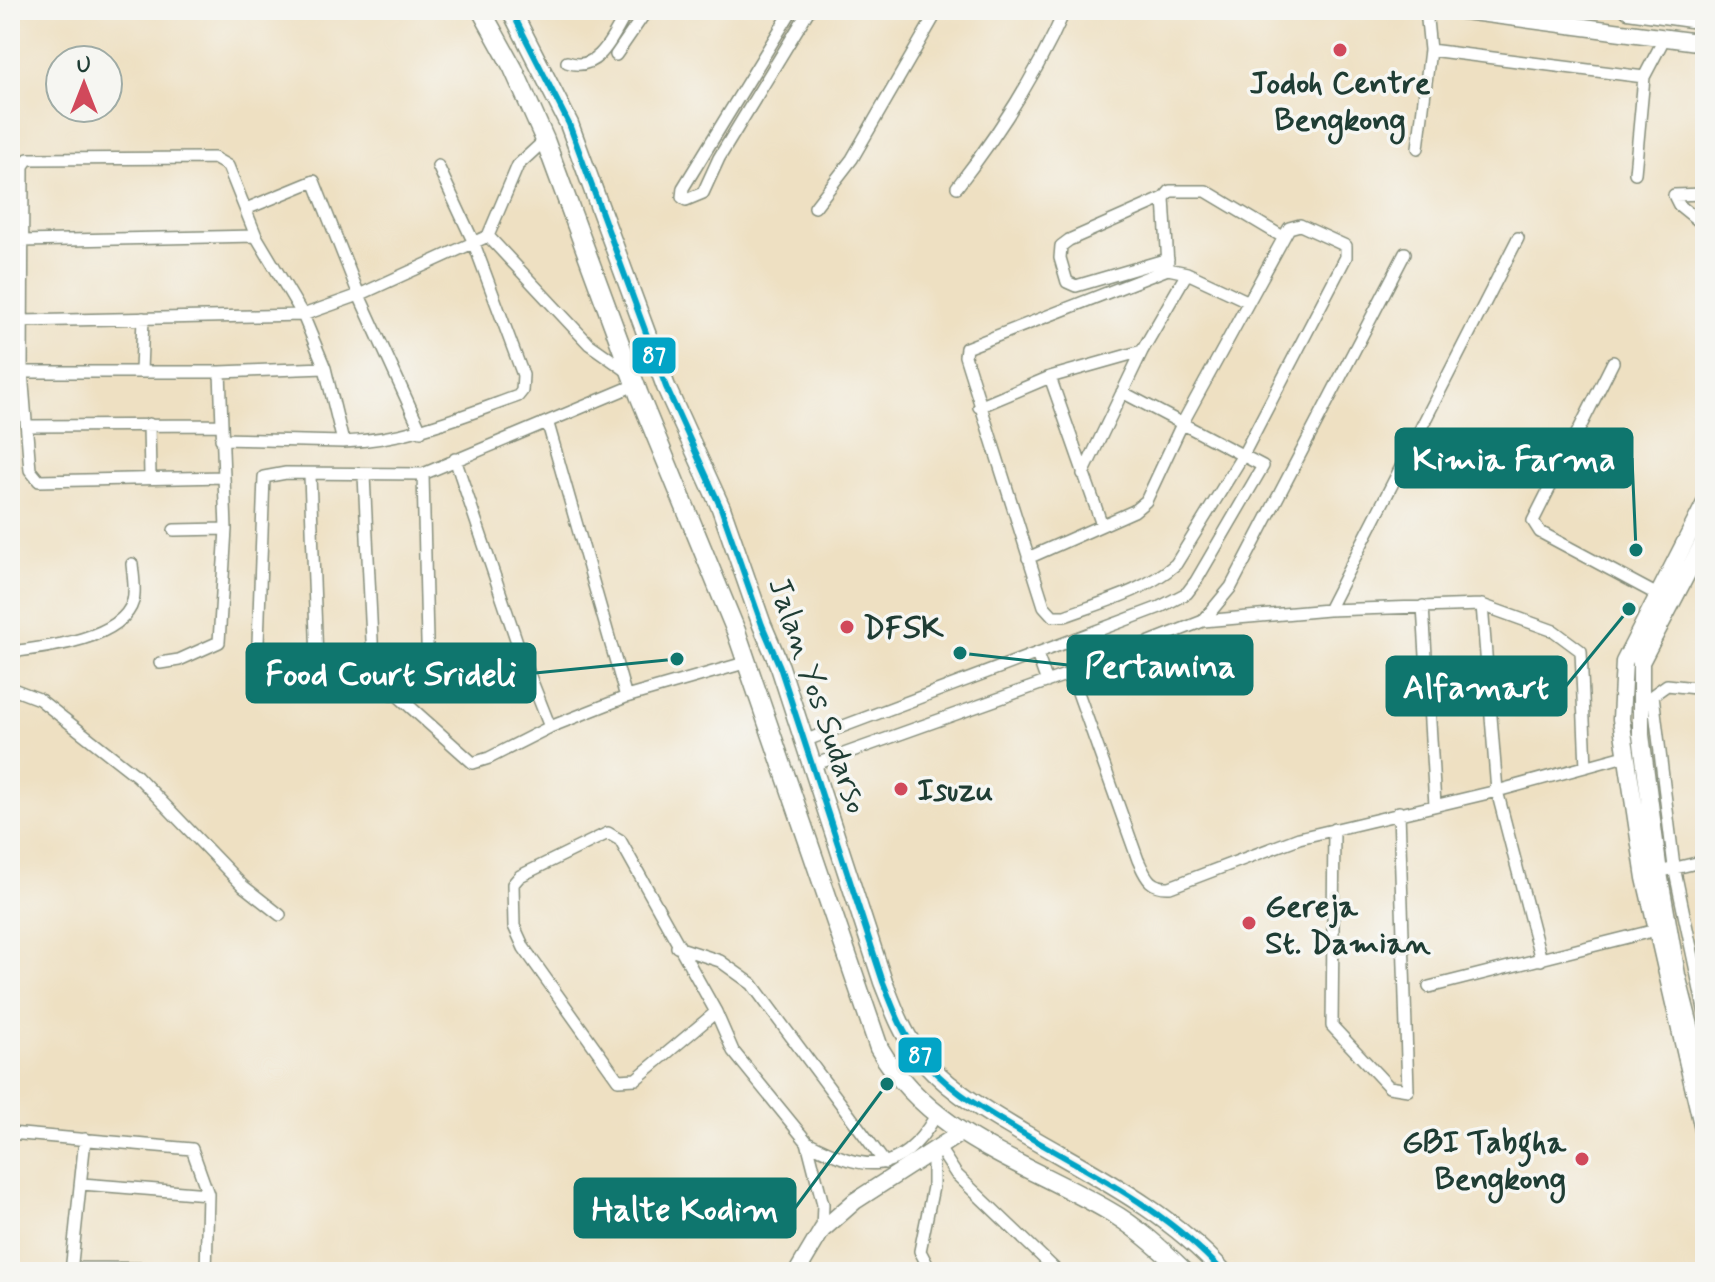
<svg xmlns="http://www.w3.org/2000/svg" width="1715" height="1282" font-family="Mynerve,sans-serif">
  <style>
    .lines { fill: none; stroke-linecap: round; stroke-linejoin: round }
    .minor-casing { stroke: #868e7b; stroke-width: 14 }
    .secondary-casing { stroke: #868e7b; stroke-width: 19 }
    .primary-casing { stroke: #868e7b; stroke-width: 21 }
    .minor { stroke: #fff; stroke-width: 11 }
    .secondary { stroke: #fff; stroke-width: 16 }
    .primary { stroke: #fff; stroke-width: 18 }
    .bus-1-casing { stroke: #f6f6f2; stroke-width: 12 }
    .bus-1 { stroke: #02a4c6; stroke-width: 6 }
    .poi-dot { fill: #d1495b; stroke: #f6f6f2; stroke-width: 3 }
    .labels { text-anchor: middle; stroke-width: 7; stroke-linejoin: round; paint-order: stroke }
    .poi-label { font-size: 32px; font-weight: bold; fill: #1f3d34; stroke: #f6f6f2; text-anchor: start }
    .street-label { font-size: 32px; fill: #1f3d34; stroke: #f6f6f2 }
    .leader { fill: none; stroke: #0f766e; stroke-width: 3 }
    .callout-dot { fill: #0f766e; stroke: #f6f6f2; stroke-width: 3 }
    .callout { fill: #0f766e; stroke: #0f766e; stroke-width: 3 }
    .callout-label { font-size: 34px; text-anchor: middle; font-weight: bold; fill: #fff }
    .line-badge { stroke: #f6f6f2; stroke-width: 3 }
    .badge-label { font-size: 22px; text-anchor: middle; font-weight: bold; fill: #fff }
  </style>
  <rect width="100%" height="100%" fill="#f6f6f2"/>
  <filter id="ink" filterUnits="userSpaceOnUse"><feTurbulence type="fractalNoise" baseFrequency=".0125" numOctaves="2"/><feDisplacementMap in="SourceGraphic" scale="16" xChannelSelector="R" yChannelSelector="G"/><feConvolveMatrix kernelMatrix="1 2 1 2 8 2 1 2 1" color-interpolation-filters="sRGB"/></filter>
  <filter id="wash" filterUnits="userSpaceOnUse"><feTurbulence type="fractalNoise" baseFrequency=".006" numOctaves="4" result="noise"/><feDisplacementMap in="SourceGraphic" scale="32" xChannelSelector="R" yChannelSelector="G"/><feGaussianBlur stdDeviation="1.8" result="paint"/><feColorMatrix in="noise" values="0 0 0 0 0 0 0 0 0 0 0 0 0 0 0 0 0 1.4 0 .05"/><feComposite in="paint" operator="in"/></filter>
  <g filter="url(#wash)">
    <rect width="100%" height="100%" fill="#eee0c2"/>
  </g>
  <g filter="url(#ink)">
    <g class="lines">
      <g class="minor-casing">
        <path id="minor" d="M792,10L683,188L682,197L686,200L703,193L719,158L809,10
          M1430,50L1644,77
          M616,55L647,10
          M567,62C600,74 614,33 628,10
          M1418,148L1430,50L1426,10
          M1635,173L1644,77L1664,39
          M957,187C1000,132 1037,74 1065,10
          M1705,194L1674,195L1679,205L1705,226
          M1164,198L1069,240L1061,246L1060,258L1067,282L1076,286L1168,259
          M815,207L852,159L938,10
          M246,209L314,181L359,295L421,431
          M488,236L589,344L630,373
          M22,241L256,236
          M1168,265L1164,198L1170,191H1206L1283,237
          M22,321L303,315L359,295L488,236L518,165L545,140
          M1613,362L1533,521L1540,532L1656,594
          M141,371L143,318
          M22,372H220L325,368
          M220,372L224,477L39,481L30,470L22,372L23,166L28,159L214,158L228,166L256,236L303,315L325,368L343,442L221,439
          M1050,377L1102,525
          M979,407L1050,377L1142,351
          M149,424L150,477
          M548,424L626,697
          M29,426L221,425
          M343,442C406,440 460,417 518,396L522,391L523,375L473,241L438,166
          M455,459L520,651L550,727L626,697L748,662
          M423,474L428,683
          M1083,474L1142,351L1187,273
          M364,475L374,681L386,692L398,696L520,651
          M310,476L317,660
          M174,530L226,529
          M1028,558L1134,511L1146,501L1182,424L1289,228L1300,225L1346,246V257L1243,455L1176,564C1145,591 1103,602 1065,616H1053L1044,606L965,356L966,348L1168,269L1187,273L1247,301
          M1482,605L1497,791L1541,960
          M1423,606L1435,805
          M1328,610L1518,238
          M1203,621L1231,587L1405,253
          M10,652C43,648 122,640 133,601C136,591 133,575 132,564
          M1037,654L1047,682
          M372,658L267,660L258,643L264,477L286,473L423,474L635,385
          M160,663L179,660L219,642L226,529L224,477
          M1071,673L1138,860C1146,877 1149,888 1170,887L1299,838L1497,791L1625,756
          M10,688L39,699L137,776L243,886L280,915
          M1705,689L1667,685L1653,695L1674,867L1705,1014
          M398,696L473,763L489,758L550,727
          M804,741L1160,607L1187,593L1196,581L1263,466L1122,392
          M813,765L1071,673L1203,621L1328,610L1482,605L1554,631L1581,651L1586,767
          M1334,829L1332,1026L1389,1087L1408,1090L1399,812
          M1667,870L1705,861
          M677,947L720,961L752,984L885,1163
          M1429,987L1656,930
          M716,1012L636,1079L618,1080L524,948L514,926L513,884L520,876L608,833L620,840L716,1012L733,1051L807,1142L823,1204L822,1230
          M10,1133L192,1149L208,1194L206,1272
          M807,1142C864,1171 899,1178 935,1117
          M939,1148L956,1174L1058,1272
          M82,1184L208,1194
          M71,1268L207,1269
          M71,1272L85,1139
          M931,1272L920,1251L933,1187V1152"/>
      </g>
      <g class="secondary-casing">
        <path id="secondary" d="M1456,10L1705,43
          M1628,10L1705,21
          M1705,503L1624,662L1621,719L1645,878L1705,1138
          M1705,539L1641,662V735L1659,873L1677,975L1705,1084
          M797,1272L822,1230L855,1201L962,1132"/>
      </g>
      <g class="primary-casing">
        <path id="primary" d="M481,10L513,68L545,140L639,395L736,631L879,1048C930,1136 1025,1162 1109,1211C1136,1226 1163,1251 1185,1272
          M511,10L569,124L666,387L721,508L762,625L780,667L883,982C893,1007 901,1031 918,1053C945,1089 986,1111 1024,1134C1094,1175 1167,1210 1223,1272"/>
      </g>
      <use href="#minor" class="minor"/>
      <use href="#secondary" class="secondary"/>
      <use href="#primary" class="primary"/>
      <g class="bus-1-casing">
        <path id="bus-1" d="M511,10L569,124L666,387L721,508L762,625L780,667L883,982C893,1007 901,1031 918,1053C945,1089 986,1111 1024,1134C1094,1175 1167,1210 1223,1272"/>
      </g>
      <use href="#bus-1" class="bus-1"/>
    </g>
  </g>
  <g class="poi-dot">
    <circle cx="1340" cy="50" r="8"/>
    <circle cx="847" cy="627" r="8"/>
    <circle cx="901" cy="789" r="8"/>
    <circle cx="1249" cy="923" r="8"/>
    <circle cx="1582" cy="1159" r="8"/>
  </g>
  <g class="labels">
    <g class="poi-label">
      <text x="1340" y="93" text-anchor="middle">Jodoh Centre<tspan x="1340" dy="37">Bengkong</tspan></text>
      <text x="863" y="638">DFSK</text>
      <text x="917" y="800">Isuzu</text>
      <text x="1265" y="916">Gereja<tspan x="1265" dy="37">St. Damian</tspan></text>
      <text x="1566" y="1152" text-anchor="end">GBI Tabgha<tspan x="1566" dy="37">Bengkong</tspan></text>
    </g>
    <g class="street-label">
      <text transform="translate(819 695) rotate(71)" y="11">Jalan Yos Sudarso</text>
    </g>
  </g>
  <path class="leader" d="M1636 550L1632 458M960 653L1068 665M677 659L535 673M1629 609L1566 686M887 1084L795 1208"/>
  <g class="callout-dot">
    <circle cx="1636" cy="550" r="8"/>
    <circle cx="960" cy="653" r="8"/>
    <circle cx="677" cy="659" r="8"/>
    <circle cx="1629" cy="609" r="8"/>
    <circle cx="887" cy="1084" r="8"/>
  </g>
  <g class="callout">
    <rect x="1396" y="429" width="236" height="58" rx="8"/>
    <rect x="1068" y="636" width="184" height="58" rx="8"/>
    <rect x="247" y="644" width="288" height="58" rx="8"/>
    <rect x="1387" y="657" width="179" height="58" rx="8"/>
    <rect x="575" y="1179" width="220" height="58" rx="8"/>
  </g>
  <g class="callout-label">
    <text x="1514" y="470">Kimia Farma</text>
    <text x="1160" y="677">Pertamina</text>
    <text x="391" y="685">Food Court Srideli</text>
    <text x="1476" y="698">Alfamart</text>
    <text x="685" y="1220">Halte Kodim</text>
  </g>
  <g class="line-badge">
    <rect x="631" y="336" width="46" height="39" rx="8" fill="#02a4c6"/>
    <rect x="897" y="1036" width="46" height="38" rx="8" fill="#02a4c6"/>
  </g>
  <g class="badge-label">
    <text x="654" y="363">87</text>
    <text x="920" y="1063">87</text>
  </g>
  <rect width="1715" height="1282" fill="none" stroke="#f6f6f2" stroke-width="40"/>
  <g transform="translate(84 84)"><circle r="38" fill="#f6f6f2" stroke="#a0aca6" stroke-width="2"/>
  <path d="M0-6L14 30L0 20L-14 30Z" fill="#d1495b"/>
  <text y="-12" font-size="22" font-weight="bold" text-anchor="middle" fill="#1f3d34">U</text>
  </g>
</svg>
